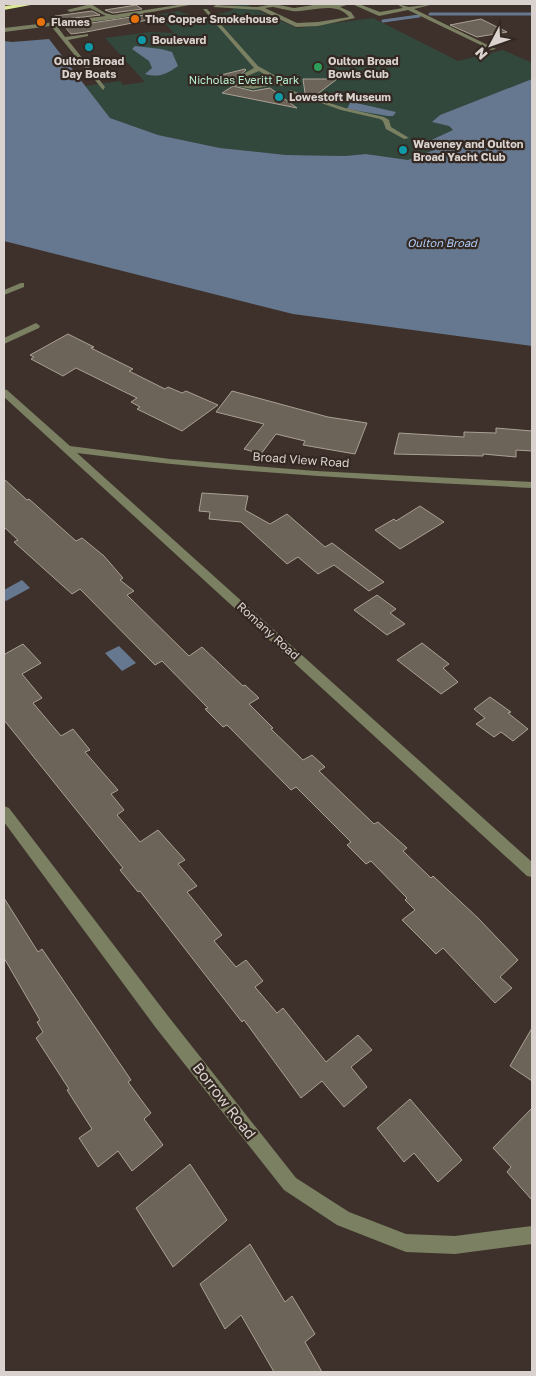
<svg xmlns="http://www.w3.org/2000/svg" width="536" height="1376" font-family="'Golos Text',sans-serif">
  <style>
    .green { fill: #33483d }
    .water { fill: #66788f }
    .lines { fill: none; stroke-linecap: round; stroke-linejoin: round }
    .stream { stroke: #66788f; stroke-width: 3 }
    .building { fill: #6c6458; stroke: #aaa194 }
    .minor { fill: #7a8061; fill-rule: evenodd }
    .highway { fill: #dbe799; fill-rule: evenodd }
    .food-dot { fill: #e8710a; stroke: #342822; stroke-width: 2 }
    .culture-dot { fill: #0f9aa8; stroke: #342822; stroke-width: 2 }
    .leisure-dot { fill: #2e9e5b; stroke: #342822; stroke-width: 2 }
    .labels { text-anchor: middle; stroke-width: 4.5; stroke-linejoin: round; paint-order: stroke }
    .far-poi-label { font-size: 11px; font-weight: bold; fill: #dad2ce; stroke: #342822; text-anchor: start }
    .far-park-label { font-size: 11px; fill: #b6eecf; stroke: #342822 }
    .far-water-label { font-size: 11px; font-style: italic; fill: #adcefa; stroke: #342822 }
    .street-label { font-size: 12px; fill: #dad2ce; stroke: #342822 }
    .near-street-label { font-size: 15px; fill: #dad2ce; stroke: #342822 }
  </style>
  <rect width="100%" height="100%" fill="#3e312c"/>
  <path class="green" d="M235,4H245L297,28L373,18L458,61L503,50L532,63V79L440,115L433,122L449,126L450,128L454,130L427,142H420L434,150L408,160L366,154L345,156L286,155L220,148L158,135L110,118L85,86L120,81L123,85L145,82L105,38L151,32L174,33L157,15L178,11L190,15H214L231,11L235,7Z"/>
  <path class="water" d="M49,39L110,118L158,135L220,148L286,155L345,156L366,154L408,160L434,150L419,143L423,141L427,142L453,130L449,126L432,122L440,115L532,79V346L293,314L4,241V41L12,42Z
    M135,46L161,49L172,52L178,66C167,74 159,78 145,74L152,68L149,61L132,49Z
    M350,103H356L396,112L393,116H388L347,109Z
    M22,580L30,588L6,601L4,599V590Z
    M119,646L136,663L122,671L105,653Z"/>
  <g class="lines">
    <path class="stream" d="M430,14H532
      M383,21L419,16"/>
  </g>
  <path class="building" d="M136,5L142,9L113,13L105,10Z
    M92,11L100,15L58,20L55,16Z
    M151,14L158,18L86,32L71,34L65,27Z
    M481,19L507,32L477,37L450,25Z
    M245,69L246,70L233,81V84L217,76Z
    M303,79H337L315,96L305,93Z
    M233,86L253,91L270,88L297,108L222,93Z
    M68,334L94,347L91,348L133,369L129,371L165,389L168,387L182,393L186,391L218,405L182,431L137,409L140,407L131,402L137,398L76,368L63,376L31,359L34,357L30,355Z
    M232,391L328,417L367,423L355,454L303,445L305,441L276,434L261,454L244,449L264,424L216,412Z
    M496,428L532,431V451L516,450V457L483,454V456L394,454L399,433L464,437V432L496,433Z
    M4,479L27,500L29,499L76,541L82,538L104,556L123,578L120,580L134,591L127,595L189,656L202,647L243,686L245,685L259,698L249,704L273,728L271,729L303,760L312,755L325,767L319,771L374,824L378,822L407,848L403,851L431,878L433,876L478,918L518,960L500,977L512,988L495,1003L443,948L436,954L402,920L415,910L405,900L407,898L371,861L366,864L347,845L351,842L296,787L291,790L227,725L223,727L205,709L208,708L162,661L155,665L80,589L72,594L14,542L18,540L4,527Z
    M202,493L248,496L245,510L270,524L287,514L325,547L332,543L384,582L369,591L334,565L318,574L298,557L287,564L241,522L209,519L210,512L199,511Z
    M420,506L444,522L400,549L375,530L394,519L396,521Z
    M377,595L396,609L390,613L405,624L387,635L354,610Z
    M422,643L449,664L443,668L458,682L441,694L397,660Z
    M23,644L41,663L22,674L42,698L33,703L61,736L73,729L90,750L85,752L118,790L111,794L124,810L117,815L140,842L158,830L185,860L178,864L197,886L187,892L222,935L214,941L236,967L246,960L263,981L255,987L277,1013L283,1008L326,1062L358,1035L372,1050L351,1067L367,1087L344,1107L322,1081L301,1098L244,1020L242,1022L140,891L138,892L120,870L123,868L4,720V652L5,654Z
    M490,697L511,712L508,713L528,729L513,741L501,732L494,737L476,724L485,718L474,709Z
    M4,898L38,952L42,949L131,1080L128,1082L151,1113L144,1119L163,1145L132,1171L118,1151L98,1167L79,1138L92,1129L67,1090L69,1089L36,1038L43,1032L37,1022L40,1020L4,958Z
    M532,1028V1081L510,1066Z
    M410,1099L462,1160L438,1182L414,1153L404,1162L377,1128Z
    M532,1108V1200L507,1172L511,1167L493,1148Z
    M190,1164L227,1220L173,1267L136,1208Z
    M250,1244L285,1302L292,1296L315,1334L305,1342L322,1372H274L241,1315L225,1329L200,1284Z"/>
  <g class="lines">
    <path class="minor" d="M91,4L105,13L113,15L184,4H195L114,19L57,26L65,37L88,34V36L68,40L105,87L103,90L51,26L4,32V28L106,16L90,8L70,12L67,10Z
      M274,4L294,8L320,4H350L340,7L351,12L355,18L318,26L296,27L260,10L213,7L216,5L257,7ZM273,7C279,8 286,10 292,11C310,13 335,0 349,17L318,22L297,23L265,8Z
      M352,4H359L380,12L403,8L397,4L409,7L434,4L414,9L496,49L491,50L408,10L379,16Z
      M203,9H207L258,66L283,80L285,86H281L279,84L253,89L235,86L234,82L241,75L254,68ZM259,71L275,81L253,85L240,84L245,77Z
      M290,90L345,108L384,117L389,120L391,127L409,138L404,139L386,129L383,121L380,119L341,110L290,92Z
      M21,283H24V287L4,295V290Z
      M36,323L40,326L39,328L4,344V338Z
      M4,389L7,390L70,446L170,459L316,471L532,482V488C380,480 229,473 77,453L532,862V877L527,876L4,397Z
      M4,806L9,808L168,1016L296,1178L349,1212L406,1234L455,1236L532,1226V1244L455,1254L406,1252L337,1225L284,1190L156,1028L4,822Z"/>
    <path class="highway" d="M21,4H36L4,10V6Z"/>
  </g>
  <g class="food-dot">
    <circle cx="135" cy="19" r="5"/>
    <circle cx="41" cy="22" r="5"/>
  </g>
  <g class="culture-dot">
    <circle cx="142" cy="40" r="5"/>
    <circle cx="89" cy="47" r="5"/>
    <circle cx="279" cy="97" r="5"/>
    <circle cx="403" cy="150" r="5"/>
  </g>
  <circle class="leisure-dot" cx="318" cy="67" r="5"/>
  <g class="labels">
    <g class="far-poi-label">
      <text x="145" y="23">The Copper Smokehouse</text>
      <text x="51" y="26">Flames</text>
      <text x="152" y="44">Boulevard</text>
      <text x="89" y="65" text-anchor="middle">Oulton Broad<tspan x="89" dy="13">Day Boats</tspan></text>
      <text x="328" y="65">Oulton Broad<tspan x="328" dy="13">Bowls Club</tspan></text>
      <text x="289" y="101">Lowestoft Museum</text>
      <text x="413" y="148">Waveney and Oulton<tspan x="413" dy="13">Broad Yacht Club</tspan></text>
    </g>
    <g class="far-park-label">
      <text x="244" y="84">Nicholas Everitt Park</text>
    </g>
    <g class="far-water-label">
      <text x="442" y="247">Oulton Broad</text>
    </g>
    <g class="street-label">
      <text transform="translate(301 460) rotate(4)" y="4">Broad View Road</text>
      <text transform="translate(268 631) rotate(42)" y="4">Romany Road</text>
    </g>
    <g class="near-street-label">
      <text transform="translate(224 1101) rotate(52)" y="5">Borrow Road</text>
    </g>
  </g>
  <rect width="536" height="1376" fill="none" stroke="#dad2ce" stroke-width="10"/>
  <g transform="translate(491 45) rotate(229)" stroke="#342822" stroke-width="4" paint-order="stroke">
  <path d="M0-4L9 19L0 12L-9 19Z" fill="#dad2ce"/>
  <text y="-8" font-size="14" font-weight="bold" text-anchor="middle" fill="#dad2ce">N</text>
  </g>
</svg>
